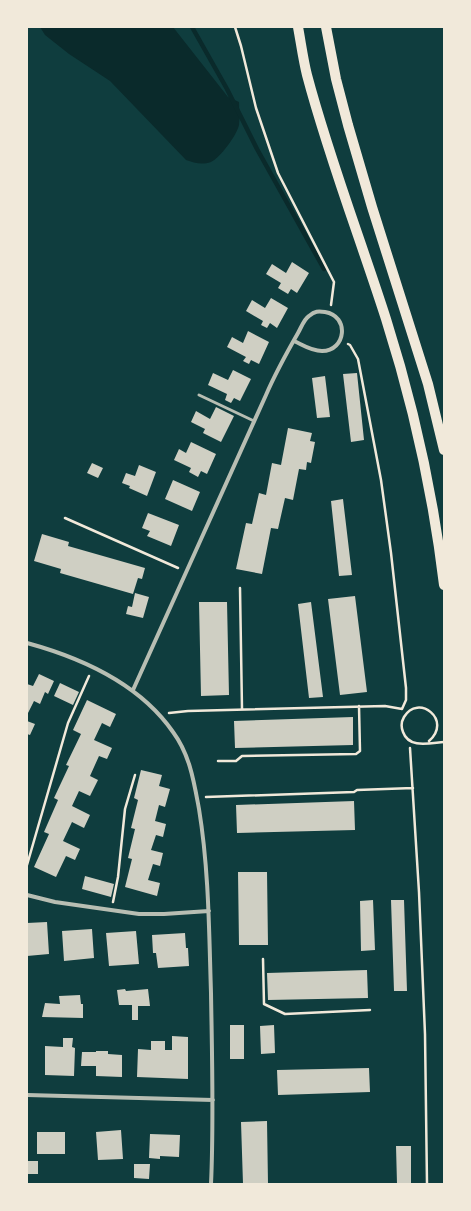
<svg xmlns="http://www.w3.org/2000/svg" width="471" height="1211" font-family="'Public Sans',sans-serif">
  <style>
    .water { fill: #0a2a2b }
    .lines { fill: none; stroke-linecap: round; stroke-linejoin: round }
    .stream { stroke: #0a2a2b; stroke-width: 4.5 }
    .building { fill: #cfcfc3 }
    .path { stroke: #f1e9da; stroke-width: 2.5 }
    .service { stroke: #b8beb3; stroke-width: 3 }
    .minor { stroke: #b8beb3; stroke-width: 4 }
    .primary { stroke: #f1e9da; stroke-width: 10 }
  </style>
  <rect width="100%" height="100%" fill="#0f3d3e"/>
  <path class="water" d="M40,27H173L228,97L239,102C239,110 240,118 239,125C237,135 220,158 211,162C202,165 194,163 186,160L110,81L69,54L45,35Z"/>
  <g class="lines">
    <path class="stream" d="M192,27L227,89L257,149L324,269"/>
  </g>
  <path class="building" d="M292,262L309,273L297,293L291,289L288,294L278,288L281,283L266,274L272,264L286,273Z
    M271,298L288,308L277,328L270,323L267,328L261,325L263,321L246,311L252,300L265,308Z
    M248,331L269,342L259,364L251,360L249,364L243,361L246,357L227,347L232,337L243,343Z
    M233,370L251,379L240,401L234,398L231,403L225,400L227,394L208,385L213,373L228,380Z
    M357,373L364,440L351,442L343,374Z
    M325,376L330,417L317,418L312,378Z
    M216,407L234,416L221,442L203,433L205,429L191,422L196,411L210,419Z
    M288,428L312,433L310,441L315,442L311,463L307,462L306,470L299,469L293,500L285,498L278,529L271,528L262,574L236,569L246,523L252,524L259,493L266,495L272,463L281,465Z
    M191,442L216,454L207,474L201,471L198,477L189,472L191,468L174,460L179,449L186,453Z
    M92,463L103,468L98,478L87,473Z
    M139,465L156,472L147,496L129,488L130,486L122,483L126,473L135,476Z
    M173,480L200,492L192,511L165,499Z
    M343,499L352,575L339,576L331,501Z
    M148,513L179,525L171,546L147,536L150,531L142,528Z
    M42,534L69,542L68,546L145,568L142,579L138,578L133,594L60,573L61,569L34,561Z
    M135,593L149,597L143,618L126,614L128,606L132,607Z
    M355,596L367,692L340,695L328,599Z
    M199,602H227L229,695L201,696Z
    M311,602L323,697L309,698L298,604Z
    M39,674L54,681L48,694L45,692L40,704L34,701L27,715V684L33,686Z
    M60,683L79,692L73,705L54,696Z
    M87,700L116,714L110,727L102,723L94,740L112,748L107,759L99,756L90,776L98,780L90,796L79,791L72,806L90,815L84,828L72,822L63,841L80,849L75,860L66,856L56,877L34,867L49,834L44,832L58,800L54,798L69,766L66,765L81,734L73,730Z
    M353,717V745L235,748L234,721Z
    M27,721L35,724L30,735L27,734Z
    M141,770L162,775L159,786L170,789L165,807L159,805L155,821L166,824L163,837L156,835L151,850L163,853L160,866L153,864L148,880L160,883L157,896L125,887L132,859L128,858L135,829L131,828L138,800L134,798Z
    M354,801L355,830L237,833L236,805Z
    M238,872H267L268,945H239Z
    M85,876L114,884L111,897L82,889Z
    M373,900L375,950L361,951L360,901Z
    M391,900H404L407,991H394Z
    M47,922L49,954L27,956V923Z
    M92,929L94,958L64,961L62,931Z
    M136,931L139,964L109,966L106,933Z
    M185,933L186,948H188L189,966L158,968L156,953H153L152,935Z
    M367,970L368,998L268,1000L267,973Z
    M125,989L126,991L148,989L150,1006H138V1020H132V1005H119L117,990Z
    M80,995L81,1004H83V1018L42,1017L45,1003L60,1004L59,996Z
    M230,1025H244V1059H230Z
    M274,1025L275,1053L261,1054L260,1026Z
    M172,1036L188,1037V1079L137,1077L138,1049L151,1050V1041H165V1050H172Z
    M63,1038H73L72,1047L75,1048L74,1076L45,1075V1046L63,1047Z
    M96,1051H108V1054L122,1055V1077L96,1076V1066H81L82,1052H96Z
    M369,1068L370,1092L278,1095L277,1070Z
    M267,1121L268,1184H243L241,1122Z
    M121,1130L123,1159L98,1160L96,1132Z
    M37,1132H65V1154H37Z
    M150,1134L180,1135L179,1157L160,1156V1159L149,1158Z
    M396,1146H411V1184H397Z
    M27,1161H38V1174H27Z
    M134,1164H150L149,1179L134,1178Z"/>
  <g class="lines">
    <path class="path" d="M235,27L241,46L256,108L278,173L334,282L331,305
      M65,518L178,568
      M240,588L242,709
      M169,713L188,711L385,706L402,709L406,700V688L391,553L381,480L358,359L350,345L348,344
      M429,741C453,720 418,693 404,717C401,722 401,727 403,732C409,749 430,743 444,742
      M410,748L419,892L425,1034L427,1184
      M218,761H236L242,756L356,754L360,751L359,706
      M206,797L354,792L357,790L413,788
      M27,865L68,723L89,676
      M113,902L118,877L125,809L135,775
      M263,959L264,1004L285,1014L370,1010"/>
    <path class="service" d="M199,395L254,421"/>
    <path class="minor" d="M27,643C82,658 139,683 173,732C190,755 194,782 199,809C209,870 209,932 211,993C212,1057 214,1120 211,1184
      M133,690C178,592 221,493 266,395C275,374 286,354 298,333C301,328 304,319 309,316C315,311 318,311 325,312C350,316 346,351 322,351C311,351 303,345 294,341
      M27,895L55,902L139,914H164L209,911
      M27,1095L213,1100"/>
    <path class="primary" d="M298,27C301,43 303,59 307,75C329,158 360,238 386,319C414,407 433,493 444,585
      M326,27L336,79L348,125L372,207L428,384L444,450"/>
  </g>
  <rect width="471" height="1211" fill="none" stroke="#f1e9da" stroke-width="56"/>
</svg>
